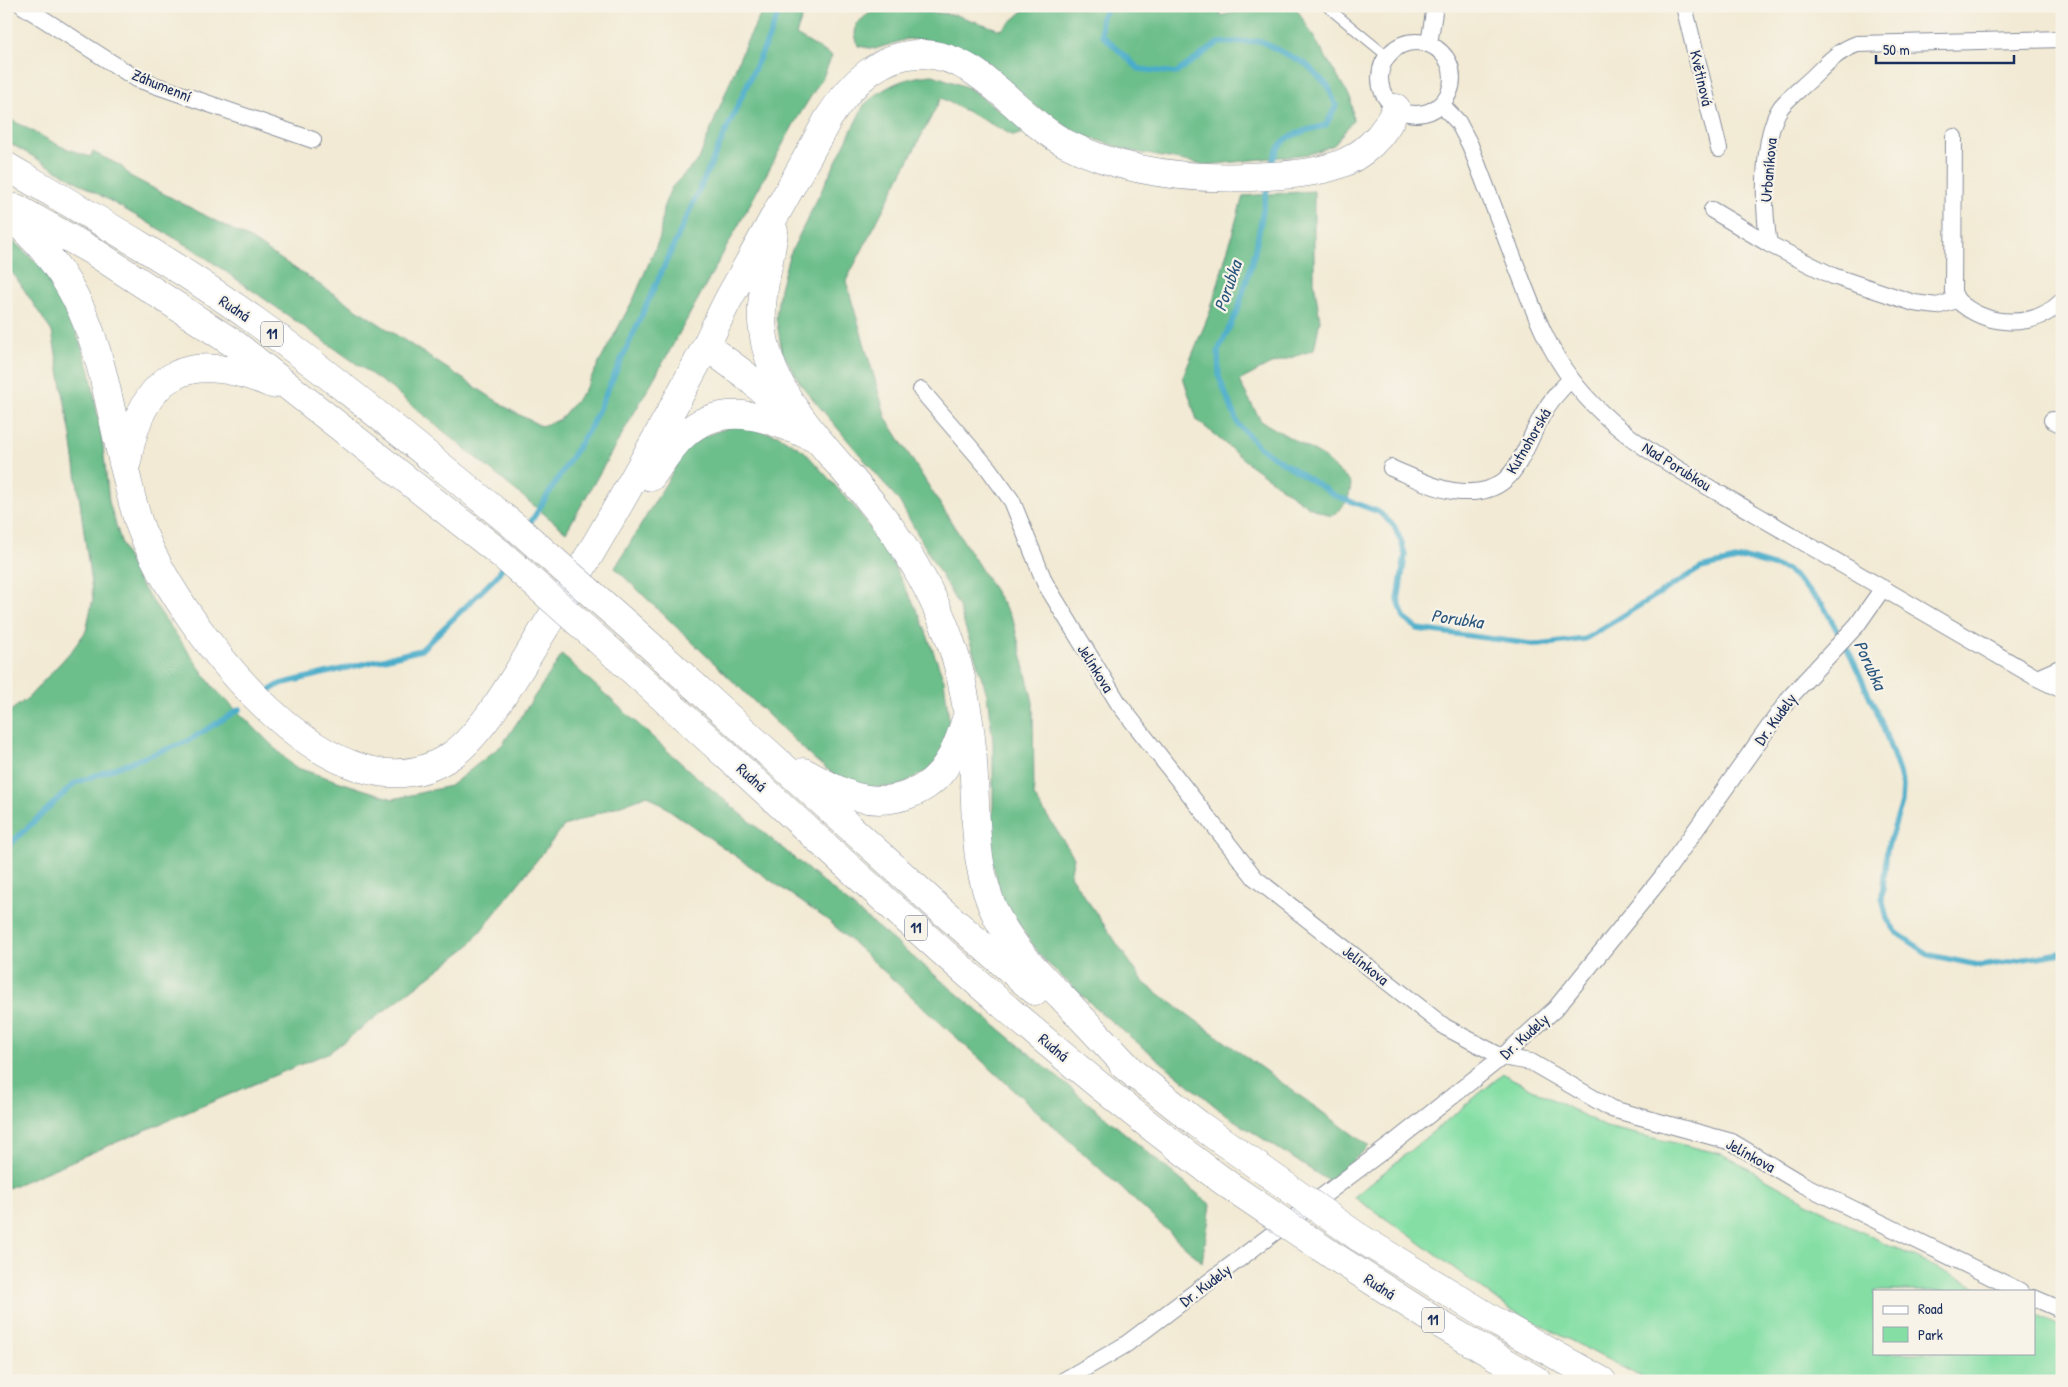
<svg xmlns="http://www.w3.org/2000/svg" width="2068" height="1387" font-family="'Patrick Hand',sans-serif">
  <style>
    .green { fill: #85dfa5; stroke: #508782 }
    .forest { fill: #6cbe8a; stroke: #447674 }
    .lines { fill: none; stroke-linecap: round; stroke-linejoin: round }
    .stream { stroke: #4badca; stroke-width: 5.5 }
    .lane-casing { stroke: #868c99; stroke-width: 11 }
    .street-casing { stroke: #868c99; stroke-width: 18 }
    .highway-casing { stroke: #868c99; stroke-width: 29 }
    .lane { stroke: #fff; stroke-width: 9 }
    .street { stroke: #fff; stroke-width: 16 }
    .highway { stroke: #fff; stroke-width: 28 }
    .highway-bridge-casing { stroke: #868c99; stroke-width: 29; stroke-linecap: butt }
    .highway-bridge { stroke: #fff; stroke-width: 28 }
    .labels { text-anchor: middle; stroke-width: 4.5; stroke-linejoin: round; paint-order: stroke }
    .shield { fill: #f7f3e8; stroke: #5d6a87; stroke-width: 1 }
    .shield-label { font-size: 15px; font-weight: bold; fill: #1b2f5e }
    .street-label { font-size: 16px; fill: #1b2f5e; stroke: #f7f3e8 }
    .water-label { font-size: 18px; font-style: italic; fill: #29557e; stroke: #f7f3e8 }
  </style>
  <rect width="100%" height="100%" fill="#f7f3e8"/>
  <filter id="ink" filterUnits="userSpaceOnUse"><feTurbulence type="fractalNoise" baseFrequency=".02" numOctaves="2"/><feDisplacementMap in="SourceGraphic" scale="10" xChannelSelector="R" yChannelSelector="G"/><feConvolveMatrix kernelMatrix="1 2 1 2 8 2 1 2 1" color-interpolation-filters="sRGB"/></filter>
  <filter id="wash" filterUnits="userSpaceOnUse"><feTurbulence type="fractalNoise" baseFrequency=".0096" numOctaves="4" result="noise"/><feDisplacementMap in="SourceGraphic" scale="20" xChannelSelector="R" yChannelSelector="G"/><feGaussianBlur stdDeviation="1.12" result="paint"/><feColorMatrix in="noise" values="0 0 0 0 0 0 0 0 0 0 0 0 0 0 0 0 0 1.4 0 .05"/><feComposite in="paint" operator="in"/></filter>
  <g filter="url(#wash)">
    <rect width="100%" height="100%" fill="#f2ead4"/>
    <path class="green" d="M1503,1074L1606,1127L1722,1154L1854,1228L1985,1291H1874V1353H2034V1314L2062,1328V1381H1649L1508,1308L1408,1234L1354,1197Z"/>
    <path class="forest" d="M765,6H806L796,35L832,56L823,77L795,122L669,352L566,532L391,388L192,248L6,141V117L60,146L90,157L93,152L121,166L130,176L250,239L512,411L541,426L559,420L584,391L634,298L660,237L663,208L671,188L699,159L744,47Z
      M878,6L956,15L1001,30L1029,6H1221V16L1253,6H1295L1351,99L1353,120L1334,145L1309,154L1206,165L1131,151L1078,134L1028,101L985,60L970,52L927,40L907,39L875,49L858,46L855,35L856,24Z
      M933,75L969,88L1019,125L1022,133L1014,136L941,98L846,281L886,418L1013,620L1033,702L1034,796L1074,857L1070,875L1144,983L1369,1146L1330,1182L1226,1115L1100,1012L1041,957L1001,897L989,847L993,805V742L987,694L958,605L899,501L802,386L782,352L776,317L780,288L789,256L864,105C885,86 904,77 933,75Z
      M1314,191V281L1320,320L1314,350L1269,365L1239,381L1261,421L1322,456L1351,483C1350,499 1345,507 1331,516L1309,507L1249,464L1197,420L1183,377L1210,312L1243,196Z
      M6,235L42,267L64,298L90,371L103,446L109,502L124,551L139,582L213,687L294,767L393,799L450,786L502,745L562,655L692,773L1211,1205L1202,1262L829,921L648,795L564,826L468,947L330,1052L6,1189V714L28,698L73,649L86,631L93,598L71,436L52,332L15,276L6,268Z
      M735,425L778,435L804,451L857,510L883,545L920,616L944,680L949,720L947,741L931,769L896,787H875L856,784L837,777L814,759L615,568L686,450L702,437Z"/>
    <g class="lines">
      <path class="stream" d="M1110,6L1101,17L1102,35L1139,69L1176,73L1218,43L1260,41L1306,64L1328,86L1336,106L1326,125C1296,134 1278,133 1271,168
        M1268,184L1255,252L1238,309L1218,351L1219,377L1238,424L1260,448L1336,496L1379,512L1394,526L1401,541L1405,555L1398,600L1404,618L1418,629L1539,645L1585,639L1701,568L1745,558L1787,570L1823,605L1851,656L1880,719L1896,763L1903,785L1902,803L1887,849L1882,897L1887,919L1897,933L1930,955L1982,966L2062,953
        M527,528L591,426L770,35L781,6
        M264,694L280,684L421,650L496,577L504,565
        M6,848L75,783L186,742L240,709"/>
    </g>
  </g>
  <g filter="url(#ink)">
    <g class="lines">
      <g class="lane-casing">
        <path id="lane" d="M1326,6L1387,56"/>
      </g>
      <g class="street-casing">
        <path id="street" d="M23,6L137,79L313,140
          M1684,6L1719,149
          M2062,39L1857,44C1838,51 1829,61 1815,75C1804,86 1790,96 1781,107C1761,136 1763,210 1769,244L1833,276L1914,303L1937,306L1957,300C1986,327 2033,330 2062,301
          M1380 78a36 36 0 1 1 72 0a36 36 0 1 1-72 0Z
          M1429,44L1435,6
          M1441,104L1458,122L1470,145C1486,187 1502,229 1518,270C1533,308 1547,348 1572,380C1618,441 1691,476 1755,514C1849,569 1943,623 2037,678L2062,690
          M1954,137L1953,292L1957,300
          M1712,210L1769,244
          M921,390L988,468L1012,501L1045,583L1119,704L1255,878L1445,1027L1502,1057L1531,1062L1612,1109L1732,1142L1802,1184L2020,1291
          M2052,420L2062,425
          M1391,468C1410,476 1433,488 1453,491C1516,500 1519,456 1544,412C1551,399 1561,389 1571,379
          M2037,678L2062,667
          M2034,1298L2062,1310
          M1063,1381L1125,1345L1392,1144L1502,1057L1555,1009L1662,877L1791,696L1857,625L1883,588"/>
      </g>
      <g class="highway-casing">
        <path id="highway" d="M6,166C90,215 174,263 254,320C345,385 430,458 518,529
          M16,208L94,252L236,345L501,554
          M6,213C93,285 99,360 123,463C130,488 133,512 144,536C182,626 336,836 452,755C486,731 523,663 546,626C603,536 655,442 705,348C713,332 720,315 728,300C762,239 795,180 828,119C849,86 881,52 923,54C982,56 1016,117 1065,143C1128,175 1199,181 1268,176C1291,175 1313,173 1335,166C1363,157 1385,135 1396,108
          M774,231C770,265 758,297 763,331C771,402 838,458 879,512C910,553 938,602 954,652C964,684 971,728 973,761C977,815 972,867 997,917C1013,948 1037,972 1061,996C1086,1023 1112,1050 1137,1077
          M706,346L744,374L790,415
          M127,462C142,371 189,349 272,384
          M651,477C662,462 671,446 685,434C725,398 776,420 818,440
          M632,629L941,910L1035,991
          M615,655C817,834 1010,1027 1230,1186
          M804,772C821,781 839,792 857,797C892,806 930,793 948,762C957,749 961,734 966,719
          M1123,1065L1198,1124L1266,1172
          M1357,1236L1500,1324L1602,1381
          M1332,1255L1438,1323L1538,1381"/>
      </g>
      <use href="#lane" class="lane"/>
      <use href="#street" class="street"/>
      <use href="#highway" class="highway"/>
      <g class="highway-bridge-casing">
        <path id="highway-bridge" d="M518,529L632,629
          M501,554L615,655
          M1266,1172L1357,1236
          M1230,1186L1332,1255"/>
      </g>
      <use href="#highway-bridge" class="highway-bridge"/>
    </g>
  </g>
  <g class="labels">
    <g class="shield">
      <rect x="261" y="321.5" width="22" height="25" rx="4"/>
      <rect x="905" y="915.5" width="22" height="25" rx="4"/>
      <rect x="1422" y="1307.5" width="22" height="25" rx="4"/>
    </g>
    <g class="shield-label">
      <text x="272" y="339">11</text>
      <text x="916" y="933">11</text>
      <text x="1433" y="1325">11</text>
    </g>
    <g class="street-label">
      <text transform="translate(1702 78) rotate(77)" y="6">Květinová</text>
      <text transform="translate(162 85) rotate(22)" y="6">Záhumenní</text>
      <text transform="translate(1768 170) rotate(-85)" y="6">Urbaníkova</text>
      <text transform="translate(235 308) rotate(34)" y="6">Rudná</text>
      <text transform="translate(1528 441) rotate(-60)" y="6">Kutnohorská</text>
      <text transform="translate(1677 466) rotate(32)" y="6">Nad Porubkou</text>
      <text transform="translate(1096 668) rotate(58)" y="6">Jelínkova</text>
      <text transform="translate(1775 719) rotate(-54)" y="6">Dr. Kudely</text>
      <text transform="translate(752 777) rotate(42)" y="6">Rudná</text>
      <text transform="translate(1366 965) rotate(38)" y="6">Jelínkova</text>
      <text transform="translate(1524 1036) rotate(-42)" y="6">Dr. Kudely</text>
      <text transform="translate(1054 1047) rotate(40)" y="6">Rudná</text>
      <text transform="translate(1751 1155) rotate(29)" y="6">Jelínkova</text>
      <text transform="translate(1205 1285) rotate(-37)" y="6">Dr. Kudely</text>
      <text transform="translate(1380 1286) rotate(33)" y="6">Rudná</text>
    </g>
    <g class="water-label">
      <text transform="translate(1228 286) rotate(-71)" y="6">Porubka</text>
      <text transform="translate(1457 619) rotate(8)" y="6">Porubka</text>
      <text transform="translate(1870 665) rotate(65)" y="6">Porubka</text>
    </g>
  </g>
  <rect width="2068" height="1387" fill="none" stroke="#f7f3e8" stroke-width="25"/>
  <rect x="1873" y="1290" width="162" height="65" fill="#f7f3e8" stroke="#9fa5b1"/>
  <rect x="1883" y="1306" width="25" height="8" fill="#ffffff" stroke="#9fa5b1"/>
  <text x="1918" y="1314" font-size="15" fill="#1b2f5e">Road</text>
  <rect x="1883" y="1327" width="25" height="15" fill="#85dfa5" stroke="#9fa5b1"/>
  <text x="1918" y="1340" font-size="15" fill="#1b2f5e">Park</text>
  <path d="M1876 55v8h138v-8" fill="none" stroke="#1b2f5e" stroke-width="2.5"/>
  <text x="1883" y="55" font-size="15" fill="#1b2f5e" stroke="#f7f3e8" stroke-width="4" paint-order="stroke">50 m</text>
</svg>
